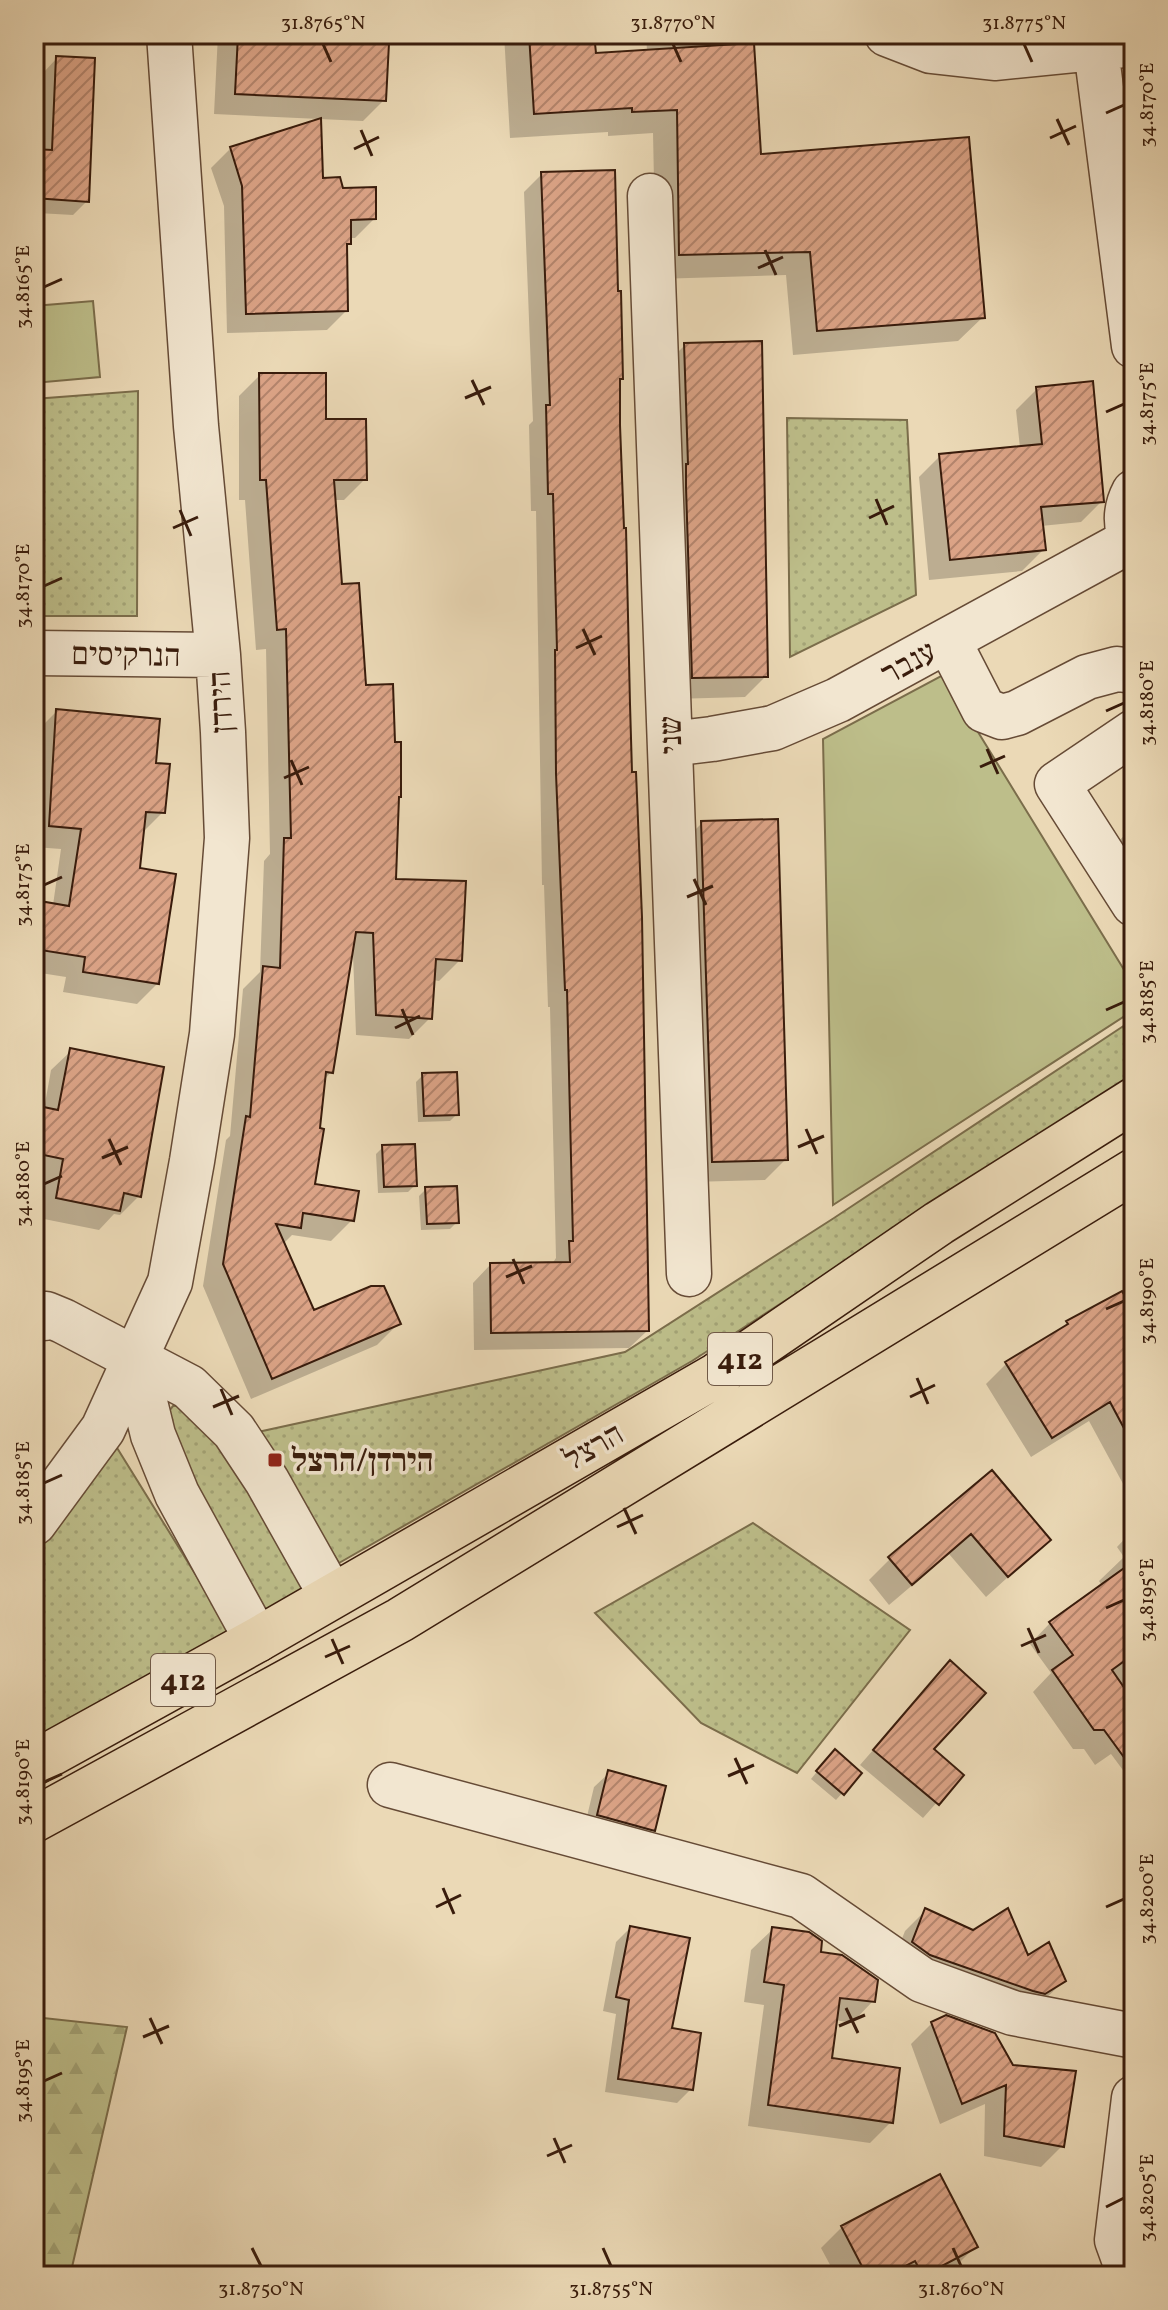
<svg xmlns="http://www.w3.org/2000/svg" width="1168" height="2310" font-family="Vollkorn,'Frank Ruhl Libre',serif">
  <style>
    .grass { fill: #bdbe8a; stroke: #7b6d4b; stroke-width: 2 }
    .forest { fill: url(#forest-firs); stroke: #7b6d4b; stroke-width: 2 }
    .park { fill: url(#park-dots); stroke: #7b6d4b; stroke-width: 2 }
    .shadow { fill: #0003 }
    .building { fill: url(#building-hatch); stroke: #391c0c; stroke-width: 2 }
    .lines { fill: none; stroke-linecap: round; stroke-linejoin: round }
    .minor-casing { stroke: #664b36; stroke-width: 47 }
    .major-casing { stroke: #391c0c; stroke-width: 47 }
    .minor { stroke: #f2e6d0; stroke-width: 44 }
    .major { stroke: #ebd9b6; stroke-width: 44 }
    .ticks { fill: none; stroke: #391c0c; stroke-width: 3 }
    .poi-dot { fill: #8f2418; stroke: #f2e6d0; stroke-width: 3 }
    .labels { text-anchor: middle; stroke-width: 7; stroke-linejoin: round; paint-order: stroke }
    .shield { fill: #f2e6d0; stroke: #705947; stroke-width: 2 }
    .shield-label { font-size: 30px; font-weight: bold; fill: #391c0c }
    .street-label { font-size: 32px; fill: #391c0c; stroke: #f2e6d0 }
    .poi-label { font-size: 32px; font-weight: bold; fill: #391c0c; stroke: #f2e6d0; text-anchor: start }
    .neatline { fill: none; stroke: #391c0c; stroke-width: 3 }
    .ticks-label { font-size: 20px; text-anchor: middle; fill: #391c0c }
  </style>
  <defs>
    <pattern id="forest-firs" width="22" height="20" patternUnits="userSpaceOnUse" patternTransform="scale(2)"><rect width="22" height="20" fill="#bdbe8a"/><path d="M5 1l3.5 6h-7zM16 11l3.5 6h-7z" fill="#a3a376"/></pattern>
    <pattern id="park-dots" width="8" height="8" patternUnits="userSpaceOnUse" patternTransform="scale(2)"><rect width="8" height="8" fill="#bdbe8a"/><path d="M2 2h.1M6 6h.1" fill="none" stroke="#a3a376" stroke-width="1.8" stroke-linecap="round"/></pattern>
    <pattern id="building-hatch" width="6" height="6" patternUnits="userSpaceOnUse" patternTransform="scale(2)"><rect width="6" height="6" fill="#dba386"/><path d="M-1 1l2-2M0 6l6-6M5 7l2-2" fill="none" stroke="#b3846c"/></pattern>
  </defs>
  <rect width="100%" height="100%" fill="#ebd9b6"/>
  <filter id="stains"><feTurbulence type="fractalNoise" baseFrequency=".0025" numOctaves="4"/><feColorMatrix values="0 0 0 0 .2 0 0 0 0 .09 0 0 0 0 .02 0 0 0 .5 -.17"/></filter>
  <radialGradient id="worn" r=".72"><stop offset=".6" stop-color="#630" stop-opacity="0"/><stop offset="1" stop-color="#630" stop-opacity=".3"/></radialGradient>
  <path class="grass" d="M93,301L100,377L34,383V306Z
    M943,675L1134,986V1010L833,1205L823,739Z"/>
  <path class="forest" d="M34,2017L127,2027L70,2276H34Z"/>
  <path class="park" d="M138,391L137,616H34V399Z
    M787,418L907,420L916,595L790,657Z
    M1134,1019V1075L692,1361L339,1563L258,1432L625,1352L834,1218Z
    M194,1405L320,1590L255,1620L164,1417L173,1406Z
    M114,1443L230,1630L34,1739V1551Z
    M753,1523L910,1630L797,1773L701,1723L595,1613Z"/>
  <path class="shadow" d="M218,34H320V41L384,100L363,121L214,114Z
    M504,34H592L594,55L647,51L646,34H745L759,156L983,317L958,341L793,355L786,275L656,279L653,133L608,136V132L510,138Z
    M57,58L87,201L73,215L37,213L43,73Z
    M231,148L321,180L342,190L374,219L355,238H349V243L345,248L346,311L327,330L227,333L224,206L211,168Z
    M542,174L621,378L618,381L647,1331L629,1348L474,1350L473,1283L490,1265L552,1264L556,1258L550,1007H548L544,885H542L536,511H531L529,425L533,421L524,192Z
    M685,345L766,676L745,697L672,699L664,366Z
    M260,375L324,421L365,479L344,500H333L340,587L364,687L397,799L394,881L460,960L439,981L433,980L430,1018L409,1039L356,1035L353,954H351L331,1072L324,1080L313,1186L352,1220L331,1241L292,1235L283,1244L313,1313L398,1324L377,1345L251,1399L203,1286L226,1140L230,1136L243,989L260,972L264,861L270,854L266,649L256,650L245,500H239V396Z
    M1037,389L1102,501L1081,522L1041,526L1044,549L1022,571L929,580L919,477L940,456L1020,448L1016,410Z
    M57,711L154,765L163,812L142,833L138,870L158,983L137,1004L63,992L66,977L34,972V902L53,905L61,849L34,847V776L37,731Z
    M702,823L786,1159L765,1180L691,1182L681,844Z
    M1134,825V864L1119,841Z
    M71,1051L139,1196L120,1215L114,1214L99,1230L34,1217V1107L44,1109L51,1070Z
    M423,1075L457,1114L450,1121L418,1122L416,1082Z
    M383,1147L415,1185L408,1192L378,1193L376,1154Z
    M426,1189L457,1222L450,1229L421,1230L419,1196Z
    M1134,1317V1504L1089,1421L1031,1457L986,1384L1006,1364L1058,1332L1068,1322Z
    M991,1472L1049,1540L986,1597L949,1554L889,1605L869,1580L890,1559Z
    M1134,1529V1785L1111,1754L1095,1765L1084,1749H1073L1033,1692L1051,1673L1030,1644L1050,1623L1102,1586L1099,1581L1124,1557L1117,1547Z
    M950,1662L931,1749L961,1775L923,1818L860,1765Z
    M828,1758L860,1773L836,1800L811,1779Z
    M609,1773L653,1830L639,1844L584,1829L594,1787Z
    M926,1910L1027,1958L1064,1981L1042,2002L892,1964L905,1931Z
    M630,1928L691,2089L677,2103L605,2092L616,2014L603,2011L616,1942Z
    M773,1929L819,1954L873,2001L852,2023L835,2020L830,2060L891,2122L870,2143L748,2126L764,2005L744,2002L751,1950Z
    M946,2018L1062,2146L1041,2167L984,2156L985,2104L940,2124L911,2044L932,2023Z
    M842,2227L975,2247L954,2268L939,2276H836L821,2248Z"/>
  <path class="building" d="M529,34H594L596,53L754,43L761,154L969,137L985,318L817,331L810,252L679,255L677,110L632,112V108L534,114Z
    M238,35L389,43L386,101L235,94Z
    M56,56L95,58L89,202L34,198V149L52,150Z
    M321,118L323,178L340,177L343,188L376,187V219L351,220V244H347L348,311L246,314L242,186L230,147Z
    M615,170L618,291H621L623,379H620V425L624,528H626L630,704L632,772H636L642,917L649,1331L491,1333L490,1263L570,1262L569,1241H573L567,990H565L556,774L555,650H557L553,494H548L546,405H550L541,172Z
    M762,341L768,677L692,678L686,487V464H688L684,343Z
    M259,373H326V419H366L367,480H334L342,584L359,583L366,685L393,684L395,742H401V797H399L396,879L466,881L462,961L436,959L432,1019L376,1015L373,933L356,932L333,1073L326,1072L320,1128L324,1129L315,1184L359,1191L354,1221L303,1213L301,1228L276,1224L314,1310L371,1286H384L401,1324L272,1379L223,1264L246,1116L250,1117L263,966L280,968L284,838H291L286,629L277,630L266,480H260Z
    M1093,381L1104,502L1041,507L1046,550L950,560L939,454L1042,444L1036,387Z
    M56,709L160,719L156,763L170,764L165,813L146,812L140,868L176,874L159,984L83,972L85,957L34,949V900L69,906L81,829L49,826Z
    M778,819L788,1160L712,1162L701,821Z
    M70,1048L164,1067L141,1197L124,1193L120,1211L56,1198L63,1159L34,1153V1105L58,1110Z
    M457,1072L459,1115L424,1116L422,1073Z
    M415,1144L417,1186L384,1187L382,1145Z
    M457,1186L459,1223L427,1224L425,1187Z
    M1122,1291L1134,1312V1447L1110,1402L1052,1438L1005,1362L1068,1324L1066,1321Z
    M992,1470L1051,1540L1008,1577L971,1534L912,1585L888,1557Z
    M1134,1561V1654L1112,1670L1134,1702V1771L1104,1730H1094L1052,1670L1073,1655L1049,1622Z
    M950,1660L986,1693L934,1749L964,1775L939,1805L873,1750Z
    M835,1749L862,1773L844,1795L816,1771Z
    M608,1770L666,1786L655,1831L597,1815Z
    M925,1908L973,1930L1008,1908L1028,1955L1049,1942L1066,1981L1045,1994L1033,1991L930,1955L912,1942Z
    M630,1926L690,1938L672,2028L701,2033L693,2090L618,2079L629,2000L616,1997Z
    M772,1927L809,1932L822,1941L821,1952L842,1955L878,1980L875,2002L840,1998L832,2058L900,2068L893,2123L768,2105L784,1985L764,1982Z
    M946,2015L995,2033L1013,2065L1076,2071L1064,2147L1004,2136L1006,2085L962,2104L931,2022Z
    M940,2174L978,2247L923,2276L915,2261L886,2276H867L841,2226Z"/>
  <g class="lines">
    <g class="minor-casing">
      <path id="minor" d="M887,34L931,51L994,58L1134,44
        M1096,49L1134,346
        M650,196L689,1274
        M1134,492C1125,509 1124,527 1134,544
        M948,640L984,710L1002,717L1017,713L1087,677L1117,669L1134,671
        M34,653L218,655
        M1134,732L1057,784L1134,904
        M670,744L712,739L773,728L838,700L1131,540
        M34,1315L44,1318L46,1314L63,1321L189,1387L234,1431L267,1481L331,1595
        M135,1361L153,1435L177,1494L257,1640
        M34,1523L103,1429L170,1282L192,1161L212,1034L227,838L223,732L218,655L196,426L169,34
        M390,1785L801,1896L922,1980L1013,2013L1134,2036
        M1130,2276L1117,2240L1134,2098"/>
    </g>
    <g class="major-casing">
      <path id="major" d="M34,1763L257,1640L717,1375L939,1223L1134,1100
        M34,1820L400,1620L1134,1171"/>
    </g>
    <use href="#minor" class="minor"/>
    <use href="#major" class="major"/>
  </g>
  <path class="ticks" d="M323,44L331,62M673,44L681,62M1024,44L1032,62M1106,113L1124,105M1057,119L1069,145M361,130L372,156M1050,138L1076,126M354,149L379,137M765,250L776,275M758,268L783,257M44,287L62,279M472,380L484,405M465,398L491,387M1106,412L1124,404M876,499L887,525M180,510L191,536M869,518L894,506M173,528L198,517M44,586L62,578M583,629L595,655M576,648L602,636M1106,711L1124,703M987,749L998,774M291,760L302,785M980,767L1005,756M284,778L309,767M694,879L706,905M44,885L62,877M687,897L713,886M402,1009L413,1035M1106,1010L1124,1002M395,1028L420,1016M806,1129L817,1154M109,1139L121,1165M798,1147L824,1136M102,1158L128,1147M44,1184L62,1176M513,1259L524,1284M506,1277L532,1266M1106,1309L1124,1301M917,1378L928,1404M221,1389L232,1415M910,1397L935,1385M213,1407L239,1396M44,1483L62,1475M624,1508L636,1534M617,1527L643,1515M1106,1608L1124,1600M1028,1628L1039,1653M332,1639L343,1664M1021,1646L1046,1635M325,1657L350,1646M735,1758L747,1784M728,1776L754,1765M44,1782L62,1774M443,1888L454,1914M436,1907L461,1895M1106,1907L1124,1899M846,2008L858,2033M150,2018L162,2044M839,2026L865,2015M143,2037L169,2026M44,2081L62,2073M554,2138L565,2163M547,2156L572,2145M1106,2207L1124,2198M252,2248L261,2266M603,2248L611,2266M953,2248L961,2266"/>
  <rect class="poi-dot" x="267" y="1452" width="16" height="16" rx="4"/>
  <g class="labels">
    <g class="shield">
      <rect x="708" y="1333" width="64" height="52" rx="6"/>
      <rect x="151" y="1654" width="64" height="52" rx="6"/>
    </g>
    <g class="shield-label">
      <text x="740" y="1369">412</text>
      <text x="183" y="1690">412</text>
    </g>
    <g class="street-label">
      <text transform="translate(126 654) rotate(1)" y="11">הנרקיסים</text>
      <text transform="translate(908 662) rotate(-29)" y="11">ענבר</text>
      <text transform="translate(220 702) rotate(-93)" y="11">הירדן</text>
      <text transform="translate(670 735) rotate(-92)" y="11">שני</text>
      <text transform="translate(593 1446) rotate(-30)" y="11">הרצל</text>
    </g>
    <g class="poi-label">
      <text x="291" y="1471">הירדן/הרצל</text>
    </g>
  </g>
  <rect width="1168" height="2310" fill="none" stroke="#ebd9b6" stroke-width="88"/>
  <rect x="44" y="44" width="1080" height="2222" class="neatline"/>
  <g class="ticks-label">
    <text x="323" y="29">31.8765°N</text>
    <text x="673" y="29">31.8770°N</text>
    <text x="1024" y="29">31.8775°N</text>
    <text transform="translate(1146 105) rotate(-90)" y="7">34.8170°E</text>
    <text transform="translate(22 287) rotate(-90)" y="7">34.8165°E</text>
    <text transform="translate(1146 404) rotate(-90)" y="7">34.8175°E</text>
    <text transform="translate(22 586) rotate(-90)" y="7">34.8170°E</text>
    <text transform="translate(1146 703) rotate(-90)" y="7">34.8180°E</text>
    <text transform="translate(22 885) rotate(-90)" y="7">34.8175°E</text>
    <text transform="translate(1146 1002) rotate(-90)" y="7">34.8185°E</text>
    <text transform="translate(22 1184) rotate(-90)" y="7">34.8180°E</text>
    <text transform="translate(1146 1301) rotate(-90)" y="7">34.8190°E</text>
    <text transform="translate(22 1483) rotate(-90)" y="7">34.8185°E</text>
    <text transform="translate(1146 1600) rotate(-90)" y="7">34.8195°E</text>
    <text transform="translate(22 1782) rotate(-90)" y="7">34.8190°E</text>
    <text transform="translate(1146 1899) rotate(-90)" y="7">34.8200°E</text>
    <text transform="translate(22 2081) rotate(-90)" y="7">34.8195°E</text>
    <text transform="translate(1146 2198) rotate(-90)" y="7">34.8205°E</text>
    <text x="261" y="2295">31.8750°N</text>
    <text x="611" y="2295">31.8755°N</text>
    <text x="961" y="2295">31.8760°N</text>
  </g>
  <rect width="100%" height="100%" filter="url(#stains)"/>
  <rect width="100%" height="100%" fill="url(#worn)"/>
</svg>
